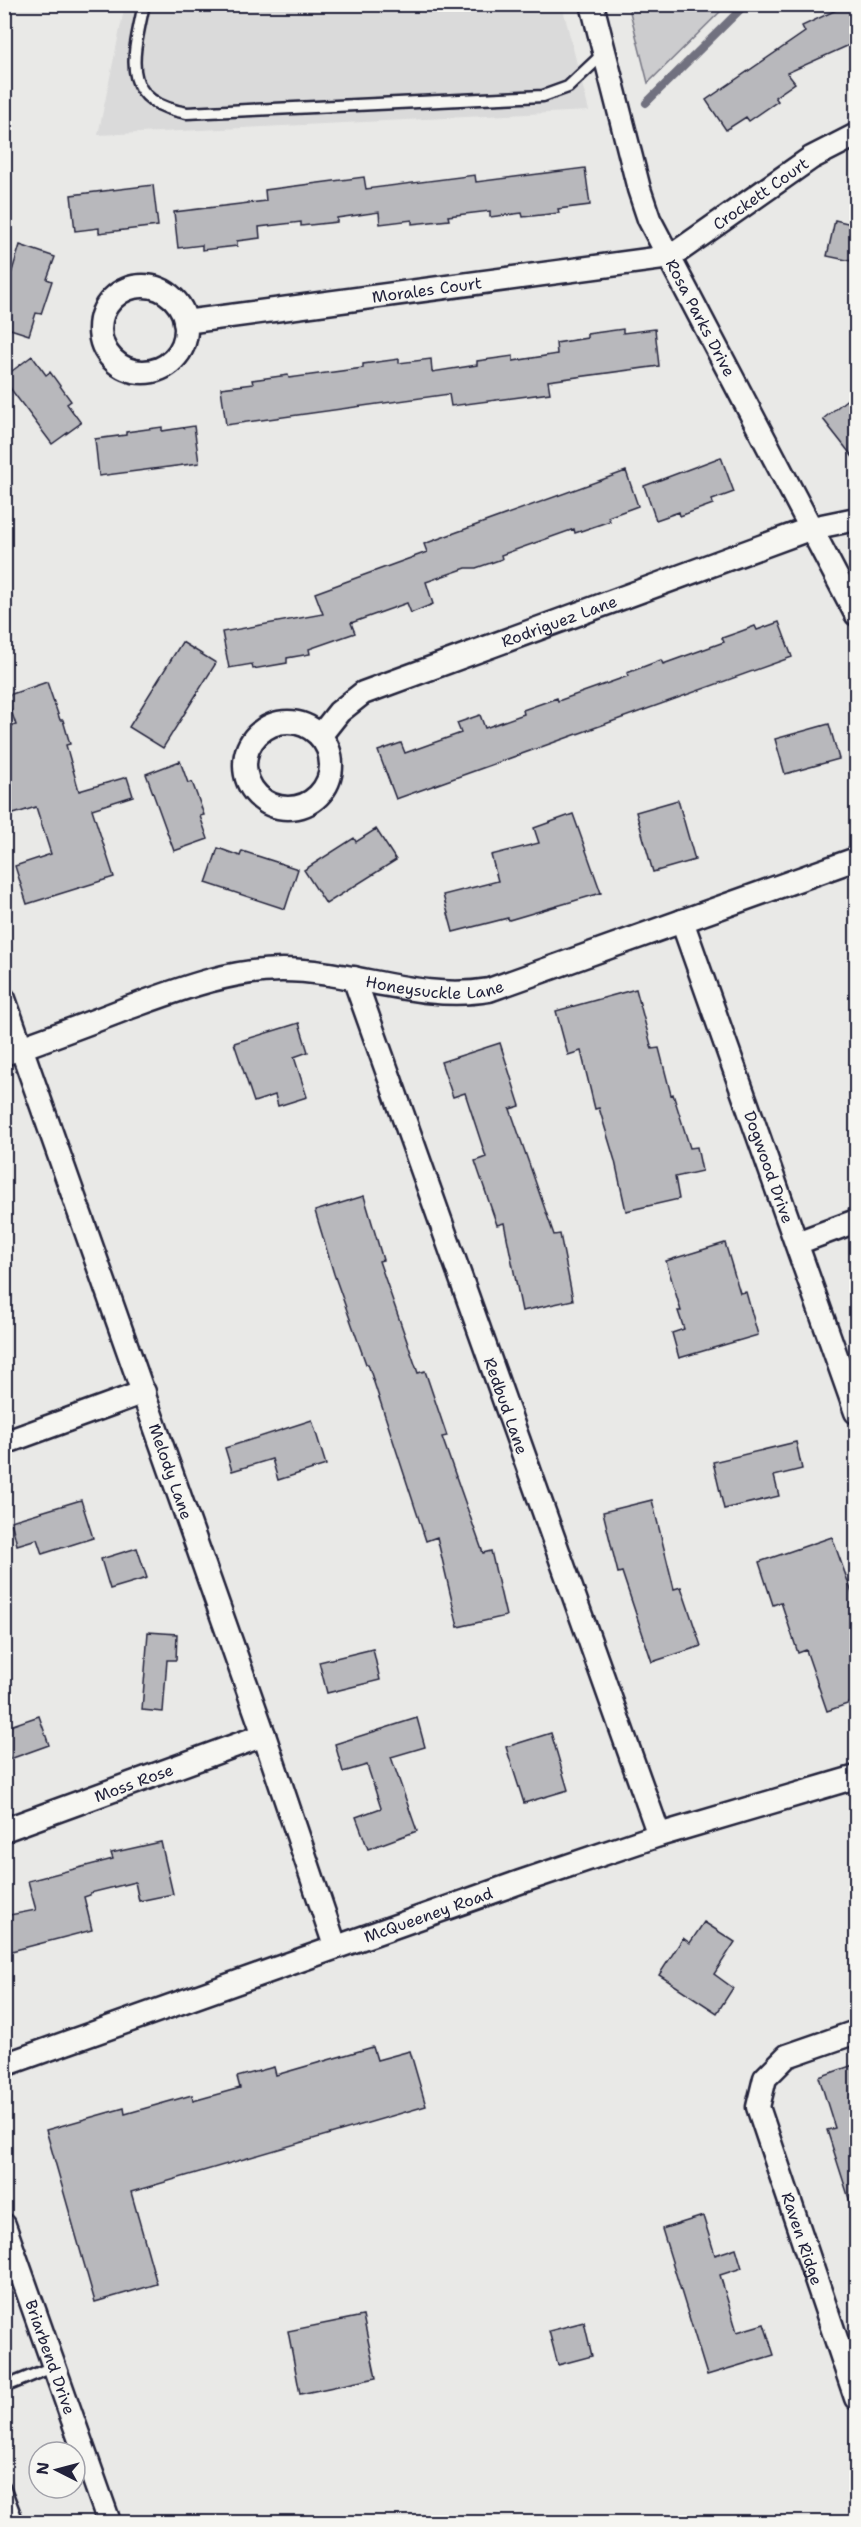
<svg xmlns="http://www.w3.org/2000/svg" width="861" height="2527" font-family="'Shantell Sans',sans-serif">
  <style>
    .built { fill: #dadada }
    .green { fill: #ccccce; stroke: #777784; stroke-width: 1.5 }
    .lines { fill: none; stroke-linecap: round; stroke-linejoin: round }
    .stream { stroke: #71717f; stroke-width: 8 }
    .building { fill: #b8b8bc; stroke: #22223b; stroke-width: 1.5 }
    .lane-casing { stroke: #22223b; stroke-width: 15 }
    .street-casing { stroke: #22223b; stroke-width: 27 }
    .lane { stroke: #f6f6f2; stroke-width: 10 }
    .street { stroke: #f6f6f2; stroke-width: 22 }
    .labels { text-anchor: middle; stroke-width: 5; stroke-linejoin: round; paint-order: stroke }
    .street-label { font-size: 16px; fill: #22223b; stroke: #f6f6f2 }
  </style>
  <rect width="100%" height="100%" fill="#e9e9e7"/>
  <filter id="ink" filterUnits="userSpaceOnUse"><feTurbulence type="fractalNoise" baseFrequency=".0167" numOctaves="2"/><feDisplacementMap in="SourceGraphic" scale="12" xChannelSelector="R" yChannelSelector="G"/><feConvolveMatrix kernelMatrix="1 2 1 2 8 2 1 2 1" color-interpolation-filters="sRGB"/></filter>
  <g filter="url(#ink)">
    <path class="built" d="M125,5H562L589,111L98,135Z"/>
    <path class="green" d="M628,4H727V5L648,83Z"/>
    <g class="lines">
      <path class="stream" d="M646,103L746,4"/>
    </g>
    <path class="building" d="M849,4H856V42L787,73L795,83L775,97L778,101L749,121L746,117L726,130L706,100L805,32L802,26Z
      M585,168L590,205L558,209L559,213L523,217L522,213L490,217V211L448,216L449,220L412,224V220L380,224L379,212L337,218V222L301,226V222L259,227L260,238L237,241V246L202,250V245L178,248L174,212L266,201L265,190L364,177L366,189L475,175L476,182Z
      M153,185L158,226L99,233V228L75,231L71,195Z
      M835,220L856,225V262L827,256Z
      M20,245L55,257L47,279L52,281L41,314L36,313L29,335L4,327V280L9,281Z
      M623,329V333L655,329L659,366L548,381L550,393L451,406L449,394L226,425L221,388L253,384L252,380L288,375L289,378L363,368V364L399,359V363L431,359L432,372L477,365V361L513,356V361L557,354L556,343L587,338V334Z
      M32,356L46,375L50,372L71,401L67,404L81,423L52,444L4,380V377Z
      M856,392V461L823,419Z
      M194,426L199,463L99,476L95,439L126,435V432L162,427V431Z
      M721,457L734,492L712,500L713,504L680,516L679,512L656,520L644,486Z
      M626,471L638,506L608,517L610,521L575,533L574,529L501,555L502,559L476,568H466L426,582L433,604L411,613L407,603L351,623L355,633L309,649L310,654L287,658V663L253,669L252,664L229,668L222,632L323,614L315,593L427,552L424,544Z
      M779,622L792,657L396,799L378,751L401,743L405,753L461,733L457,723L480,715L485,728L524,714L523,710L557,698L558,701L628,676L627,673L661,660L663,664L724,642L722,638L739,632L755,626L757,630Z
      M182,642L216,663L163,748L129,727Z
      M47,682L60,720H63L70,744L66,745L79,791L127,777L133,796L92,809L114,877L27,904L15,866L51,854L36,807L4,817V728L16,725L6,696Z
      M829,724L839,759L785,774L775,739Z
      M180,761L188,783L192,782L198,798L204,815L200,816L208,839L174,851L146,774Z
      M678,800L695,860L653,872L636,812Z
      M573,814L601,893L509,920L508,918L453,932L443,895L498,881L491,855L539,843L534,828Z
      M376,829L396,860L326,904L304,870L354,838L356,842Z
      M218,848L240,856L242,851L298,869L285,909L206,883Z
      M636,989L652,1049L659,1048L671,1095L673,1094L690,1148L697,1147L702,1171L675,1177L679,1199L626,1211L615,1161L599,1108L595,1109L581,1051L568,1055L556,1011Z
      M299,1023L308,1052L294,1057L307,1097L278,1106L275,1095L254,1102L234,1043Z
      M500,1043L520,1106L510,1109L554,1235L560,1234L573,1300L522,1311L504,1223L497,1225L475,1161L486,1157L465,1093L453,1097L441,1062Z
      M364,1196L383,1260L379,1261L418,1373L425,1371L447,1436L442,1437L483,1553L491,1551L506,1616L458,1627L437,1537L426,1541L368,1364H366L334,1274L315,1211Z
      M725,1243L740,1293L746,1292L758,1335L679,1358L672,1333L684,1329L678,1311H681L666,1261Z
      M312,1420L326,1465L278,1480L272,1459L232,1471L225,1448Z
      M796,1442L802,1469L774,1476L779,1496L724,1509L713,1462Z
      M81,1500L93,1538L42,1554L37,1539L17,1545L11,1521Z
      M652,1500L674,1589L681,1587L701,1646L652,1662L622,1572L618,1573L603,1512Z
      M832,1537L856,1604V1701L827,1711L806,1650L798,1653L781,1602L773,1605L759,1562Z
      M137,1548L147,1578L110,1589L101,1559Z
      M148,1632L177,1634L176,1660H167L163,1712L142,1710Z
      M373,1649L380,1680L327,1693L319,1662Z
      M39,1716L49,1745L10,1759L4,1744V1728Z
      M417,1718L425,1747L391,1757L417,1831L368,1849L356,1817L381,1808L367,1765L343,1772L335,1744Z
      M551,1733L568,1790L524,1803L506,1747Z
      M161,1842L173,1894L139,1901L135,1882L90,1893V1895L84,1897L92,1930L4,1953V1916L36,1910L28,1881L113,1859L111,1853Z
      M704,1922L735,1942L714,1974L733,1988L717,2013L659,1975L683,1938L690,1943Z
      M373,2047L377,2060L410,2051L426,2106L131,2192L157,2284L95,2302L46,2130L124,2108L125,2114L192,2095L193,2101L240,2088L237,2077L274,2067L276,2075Z
      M856,2064V2204L851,2205L827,2130L835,2128L819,2077Z
      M703,2216L715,2255L736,2248L742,2268L720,2275L737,2332L764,2324L774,2355L707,2375L662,2229Z
      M363,2316L376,2378L300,2394L288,2331Z
      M584,2322L592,2356L558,2365L549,2331Z"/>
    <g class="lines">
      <g class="lane-casing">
        <path id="lane" d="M144,4C133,57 118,101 187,113L543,96L568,87L604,53
          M4,2387L55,2366
          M4,2486L18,2522"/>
      </g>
      <g class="street-casing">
        <g id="street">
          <path id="s1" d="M592,4L639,189L649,219L856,614"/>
          <circle cx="143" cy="329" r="43"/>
          <path id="s2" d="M185,322L670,257L811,158L856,135"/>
          <circle cx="288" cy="765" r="43"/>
          <path id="s3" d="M320,736L339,712L363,693L812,528L856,519"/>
          <path id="s4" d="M682,921L856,1412"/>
          <path id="s5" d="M354,978L659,1835"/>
          <path id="s6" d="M4,999L264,1735L335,1946"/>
          <path id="s7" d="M4,1054C46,1039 87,1024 128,1008C178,990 228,970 282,970C352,970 419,1002 489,990L856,859"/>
          <path d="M797,1243L856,1221"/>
          <path d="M4,1443L144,1392"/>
          <path id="s8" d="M4,1830L264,1735"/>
          <path id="s9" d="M856,2032L787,2056L765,2078L758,2107L856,2398"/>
          <path id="s10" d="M4,2065L520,1882L659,1835L856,1777"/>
          <path id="s11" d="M4,2225L109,2522"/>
        </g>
      </g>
      <use href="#lane" class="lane"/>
      <use href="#street" class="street"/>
    </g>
  </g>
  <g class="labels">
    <g class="street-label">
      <text dy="6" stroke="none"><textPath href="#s2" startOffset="600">Crockett Court</textPath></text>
      <text dy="6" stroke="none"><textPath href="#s2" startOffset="244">Morales Court</textPath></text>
      <text dy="6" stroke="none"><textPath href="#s1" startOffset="334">Rosa Parks Drive</textPath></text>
      <text dy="6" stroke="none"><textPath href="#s3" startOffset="270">Rodriguez Lane</textPath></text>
      <text dy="6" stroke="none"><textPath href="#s7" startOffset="446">Honeysuckle Lane</textPath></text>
      <text dy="6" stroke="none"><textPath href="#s4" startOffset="261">Dogwood Drive</textPath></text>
      <text dy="6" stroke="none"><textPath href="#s5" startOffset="454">Redbud Lane</textPath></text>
      <text dy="6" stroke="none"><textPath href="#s6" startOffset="501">Melody Lane</textPath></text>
      <text dy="6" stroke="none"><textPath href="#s8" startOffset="138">Moss Rose</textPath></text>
      <text dy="6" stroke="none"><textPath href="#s10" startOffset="450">McQueeney Road</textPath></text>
      <text dy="6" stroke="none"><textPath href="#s9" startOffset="273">Raven Ridge</textPath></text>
      <text dy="6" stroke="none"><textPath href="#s11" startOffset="140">Briarbend Drive</textPath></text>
    </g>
  </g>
  <rect width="861" height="2527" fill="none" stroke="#f6f6f2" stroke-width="24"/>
  <rect x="12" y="12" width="837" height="2503" fill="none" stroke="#22223b" stroke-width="2" filter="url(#ink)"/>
  <g transform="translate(57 2470) rotate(276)"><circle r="28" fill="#f6f6f2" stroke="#a1a1a9" stroke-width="1.5"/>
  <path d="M0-4.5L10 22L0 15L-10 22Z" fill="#22223b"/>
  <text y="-9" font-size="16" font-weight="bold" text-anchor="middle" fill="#22223b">N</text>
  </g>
</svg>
